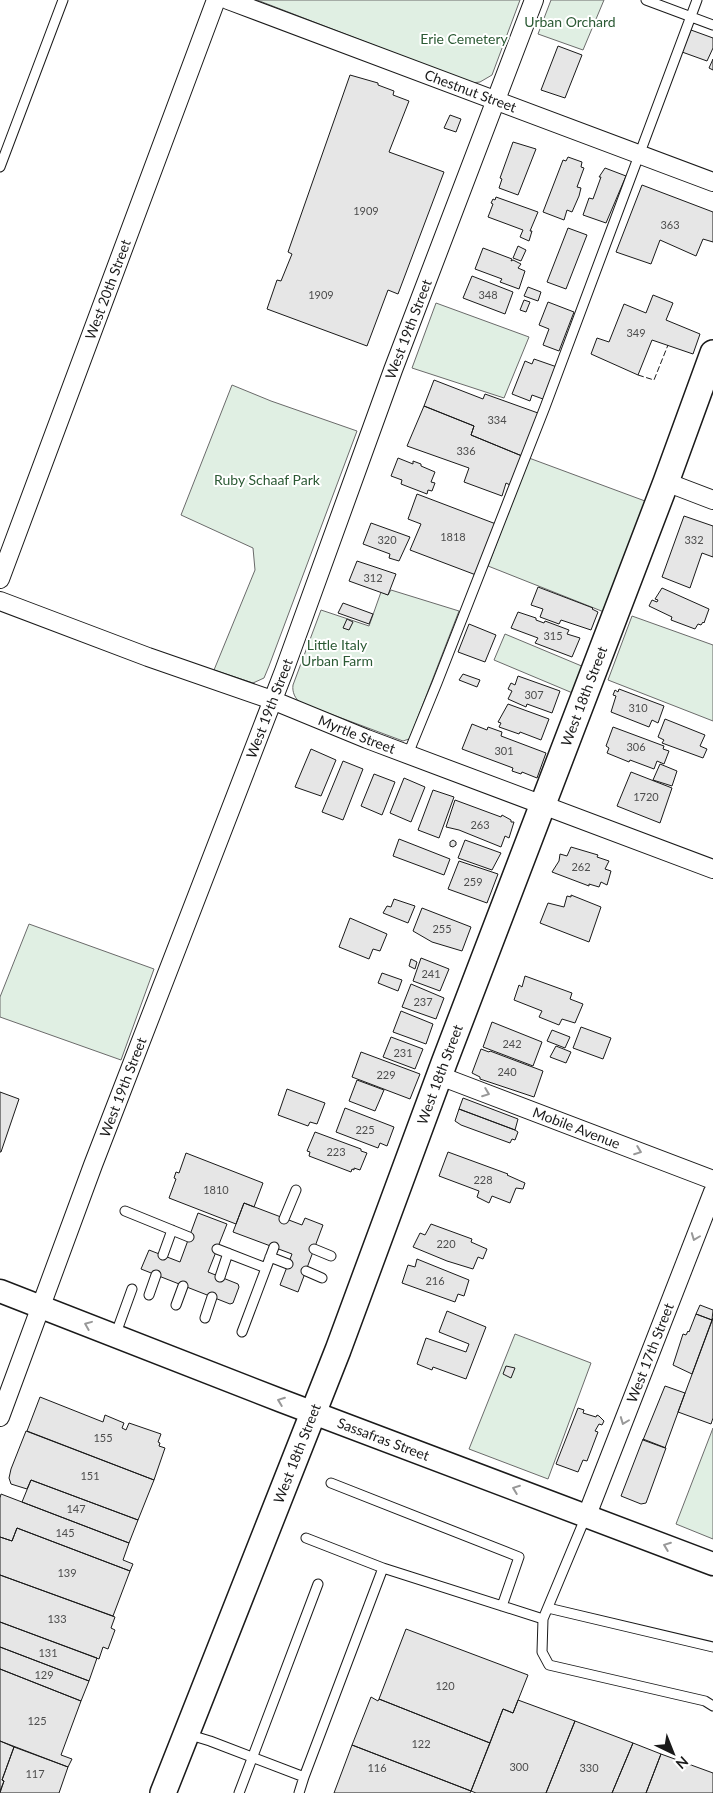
<svg xmlns="http://www.w3.org/2000/svg" width="713" height="1793" font-family="Lato,sans-serif">
  <style>
    .green { fill: #e0efe3; stroke: #6a6a6a }
    .building { fill: #e6e6e6; stroke: #1a1a1a }
    .lines { fill: none; stroke-linecap: round; stroke-linejoin: round }
    .service-casing { stroke: #1a1a1a; stroke-width: 11 }
    .minor-casing { stroke: #1a1a1a; stroke-width: 20 }
    .tertiary-casing { stroke: #1a1a1a; stroke-width: 25 }
    .secondary-casing { stroke: #1a1a1a; stroke-width: 28 }
    .service { stroke: #fff; stroke-width: 9 }
    .minor { stroke: #fff; stroke-width: 18 }
    .tertiary { stroke: #fff; stroke-width: 22 }
    .secondary { stroke: #fff; stroke-width: 25 }
    .fence { stroke: #1a1a1a; stroke-width: 1; stroke-dasharray: 6 2.5; stroke-linecap: butt }
    .oneway { stroke: #989898 }
    .labels { text-anchor: middle; stroke-width: 4; stroke-linejoin: round; paint-order: stroke }
    .number-label { font-size: 11px; fill: #4d4d4d }
    .park-label { font-size: 14px; fill: #2b5a34; stroke: #fff }
    .street-label { font-size: 14px; fill: #1a1a1a; stroke: #fff }
  </style>
  <rect width="100%" height="100%" fill="#fff"/>
  <path class="green" d="M257,0H520L492,75L480,82L472,83Z
    M551,0H604L583,50L538,34Z
    M436,303L529,337L504,398L412,368Z
    M232,385L271,401L357,431L269,666L264,678L253,683L214,670L255,570L253,548L181,515Z
    M529,458L645,501L604,612L488,566Z
    M391,590L459,611L411,735L409,739L403,741L301,703C295,699 292,692 293,685L321,610L369,626L381,592L388,595Z
    M632,616L713,645V721L608,680Z
    M505,634L584,667L575,694L494,660Z
    M29,924L154,969L121,1060L0,1017V997Z
    M515,1334L591,1363L548,1479L469,1449Z
    M713,1428V1539L676,1524Z"/>
  <path class="building" d="M691,30L713,38V48L707,61L682,52Z
    M558,46L582,55L565,98L541,90Z
    M713,59V70L709,68Z
    M350,75L378,83V85L394,91L393,95L409,101L389,152L444,172L398,294L388,290L367,346L267,309L277,280L281,281L292,254L288,252Z
    M450,115L461,119L456,132L444,128Z
    M513,142L536,149L518,195L499,188L502,179L500,178Z
    M568,157L582,162L581,167L584,168L577,187L581,188L579,196L572,212L567,210L564,220L543,212L563,160L566,161Z
    M605,168L626,176L606,223L583,215L589,198L593,199L601,177H599Z
    M642,185L713,212V242L703,239L696,256L660,240L651,264L616,252Z
    M496,197L538,212L530,231H532L529,241L520,237L523,230L488,217L493,204L491,203L493,199L495,200Z
    M568,228L587,235L566,289L547,282Z
    M518,246L526,250L521,261L513,258Z
    M483,248L512,259L511,261L513,260L521,264L518,268L525,271L519,289L500,282L502,279L475,269Z
    M472,276L513,292L505,314L463,298Z
    M528,287L541,292L538,301L524,296Z
    M653,295L673,303L666,320L700,334L693,354L652,340L638,375L591,354L597,338L609,342L624,304L646,313Z
    M524,300L530,302L526,312L520,310Z
    M548,302L574,312L559,351L543,345L549,329L539,325Z
    M534,359L557,367L543,399L532,395L530,401L512,394L525,361L532,364Z
    M434,380L483,399L485,394L538,413L522,456L471,435L474,426L424,406Z
    M424,406L474,426L471,435L522,456L510,485L506,483L502,496L464,482L469,468L407,446Z
    M398,458L413,464V461L421,464V466L435,472L431,482L435,483L432,491L428,490L427,494L401,484L402,480L391,476Z
    M417,494L496,524L476,575L410,550L421,524L408,519Z
    M684,516L713,526V557L702,553L690,588L662,577Z
    M371,523L410,537L399,561L389,558L390,554L363,544Z
    M357,561L396,574L388,595L349,581Z
    M538,587L593,608L592,609L598,612L591,630L561,620L559,624L540,617L543,609L531,605Z
    M662,588L709,609L704,623L703,622L701,625L698,624L695,629L671,620L672,617L649,606L652,600L657,602L658,600L655,599Z
    M343,603L373,614L369,624L338,613Z
    M518,612L536,618V620L544,623L545,621L569,630L567,634L580,638L572,657L535,643L538,638L511,628Z
    M347,619L353,622L349,630L343,628Z
    M469,624L496,635L485,662L458,652Z
    M463,674L480,680L477,687L459,680Z
    M518,676L560,691L552,713L527,704L526,707L508,699L512,691L508,689L511,683L515,685Z
    M619,689L664,706L658,723L652,720L649,727L611,712L616,696L613,695L615,690L618,692Z
    M508,704L549,719L541,740L520,732L519,734L499,727L501,723L498,722Z
    M665,719L705,735L700,746L707,749L703,758L662,743L664,740L658,737Z
    M472,724L487,730L488,727L502,732L501,736L546,753L537,778L522,772L521,774L512,771L513,768L462,749Z
    M613,727L664,746L663,749L669,751L664,764L657,761L654,769L630,760L629,762L607,753L609,748L606,746Z
    M311,749L336,760L321,796L295,787Z
    M343,761L363,769L343,820L322,812Z
    M660,764L677,771L672,786L653,780Z
    M631,772L672,788L660,823L617,806Z
    M374,774L395,782L382,815L361,806Z
    M404,778L425,787L411,822L390,813Z
    M433,790L454,797L439,838L418,830Z
    M455,800L501,817L502,815L511,820V822H514L509,838L505,836L501,847L459,830L446,827Z
    M399,839L450,859L444,875L393,856Z
    M453,840L456,842V845L453,847L450,846V842Z
    M465,840L501,853L492,870L458,858Z
    M571,847L598,855L597,857L609,861L605,869L611,871L607,885L601,882L599,887L589,884V886L552,872L559,861L560,854L567,856Z
    M459,861L498,874L487,903L448,889Z
    M571,895L601,907L589,942L540,923L548,903L564,907L567,896L571,897Z
    M394,899L415,906L408,923L383,913L387,906L391,907Z
    M422,908L471,927L462,951L432,942L413,931Z
    M350,918L387,934L380,951L373,949L369,959L339,947Z
    M421,958L449,969L440,991L413,981Z
    M411,959L417,962L415,969L409,966Z
    M382,973L402,980L398,991L378,983Z
    M525,976L572,993L570,999L583,1004L575,1023L562,1019L559,1025L539,1017L542,1011L514,1000L519,985L522,987Z
    M411,984L444,998L436,1019L402,1007Z
    M401,1011L433,1024L426,1044L393,1032Z
    M492,1022L542,1042L533,1066L483,1047Z
    M581,1027L611,1038L603,1059L573,1048Z
    M552,1030L570,1037L565,1048L547,1041Z
    M391,1037L423,1049L415,1069L383,1057Z
    M556,1046L571,1052L566,1063L550,1057Z
    M481,1049L489,1052L490,1051L543,1071L534,1097L480,1079V1077L472,1073Z
    M361,1052L420,1074L410,1099L352,1077Z
    M357,1080L384,1090L375,1111L349,1101Z
    M287,1089L325,1103L317,1124L310,1122L308,1126L278,1115Z
    M0,1092L19,1099L1,1152H0Z
    M463,1098L518,1119L515,1130L459,1109Z
    M345,1108L394,1127L387,1146L380,1143L378,1148L336,1132Z
    M459,1109L515,1130L518,1132L515,1140L512,1139L510,1143L461,1125L455,1121Z
    M315,1132L361,1149V1151L367,1153L360,1170L354,1168V1170L352,1169L351,1172L309,1156L310,1152L307,1151Z
    M448,1152L508,1174L507,1175L525,1183L523,1189L516,1188L510,1203L492,1196L489,1203L477,1197L479,1191L439,1176Z
    M186,1153L263,1183L254,1207L244,1203L236,1224L169,1198L176,1179L174,1178L176,1172L179,1173Z
    M244,1203L302,1225L305,1218L323,1225L298,1292L280,1285L292,1254L233,1232Z
    M198,1213L227,1224L208,1272L238,1284L239,1287L233,1303L230,1304L141,1269L149,1250L180,1262Z
    M431,1224L472,1239L471,1242L487,1249L483,1259L478,1257L473,1269L447,1261L413,1247L420,1233L425,1235Z
    M417,1259L469,1280L464,1296L458,1294L455,1302L402,1283L408,1265L415,1267Z
    M700,1305L713,1310L712,1320L696,1314Z
    M447,1311L486,1327L466,1379L433,1367L432,1370L417,1364L426,1338L466,1352L469,1344L439,1332Z
    M696,1314L712,1320L692,1374L673,1365L683,1334L686,1335L688,1331L689,1332Z
    M713,1318V1418L711,1424L678,1412Z
    M506,1366L515,1368L511,1378L503,1374Z
    M665,1386L685,1393L665,1448L643,1440Z
    M40,1397L103,1422L105,1415L124,1423L122,1428L126,1430L129,1423L161,1434L158,1442L160,1443L159,1446L165,1448L154,1480L27,1431Z
    M578,1408L584,1410L583,1413L596,1417L597,1415L599,1416L604,1421L602,1425L599,1424L595,1431L598,1432L587,1461L583,1460L578,1472L556,1464Z
    M26,1431L154,1480L138,1520L31,1480L27,1489L11,1484L9,1478L11,1469Z
    M643,1439L666,1448L646,1503L641,1504L621,1496Z
    M31,1480L138,1520L129,1543L22,1502Z
    M1,1494L129,1543L123,1560L133,1564L130,1571L17,1528L12,1541L0,1537V1498Z
    M17,1528L130,1571L113,1616L0,1575V1537L12,1541Z
    M0,1575L115,1617L111,1628L115,1630L108,1649L103,1647L99,1659L0,1622Z
    M0,1622L97,1658L89,1681L0,1647Z
    M406,1629L528,1675L513,1713L503,1709L490,1743L379,1699Z
    M0,1647L89,1681L81,1701L0,1669Z
    M0,1669L81,1701L61,1755L72,1759L68,1767L0,1741Z
    M371,1697L378,1701L379,1699L490,1743L471,1791L352,1745Z
    M518,1700L575,1721L546,1793H476L471,1791L503,1709L513,1713Z
    M575,1721L633,1743L612,1793H546Z
    M0,1741L14,1747L2,1780L4,1781L0,1791Z
    M633,1743L661,1754L646,1793H612Z
    M352,1745L471,1791L470,1793H334Z
    M14,1747L68,1767L59,1793H0L4,1781L2,1780Z
    M661,1754L713,1773V1793H646Z"/>
  <g class="lines">
    <g class="service-casing">
      <path id="service" d="M646,0L713,25
        M0,167L63,0
        M408,754L437,683L545,407L697,0
        M125,1211L189,1237
        M284,1219L296,1190
        M217,1249L266,1268
        M314,1249L331,1256
        M163,1255L172,1230
        M270,1257L288,1264
        M306,1271L322,1278
        M220,1277L228,1253
        M149,1295L156,1275
        M176,1305L183,1286
        M205,1318L212,1297
        M242,1332L274,1247
        M115,1336L132,1289
        M331,1483L519,1557L502,1606
        M306,1538L383,1568
        M548,1608L713,1647
        M543,1619L542,1652L549,1665L705,1701L713,1706
        M187,1734L210,1741L304,1777L299,1793
        M304,1777L383,1568L543,1619L586,1516
        M239,1793L318,1584"/>
    </g>
    <g class="minor-casing">
      <g id="minor">
        <path id="s1" d="M228,0L713,182"/>
        <path d="M666,482L713,500"/>
        <path id="s2" d="M0,579L216,0"/>
        <path id="s3" d="M0,601L148,657L272,700L367,739L713,869"/>
        <path id="s4" d="M440,1076L713,1180"/>
        <path id="s5" d="M0,1417L93,1165L284,671L393,370L534,0"/>
        <path id="s6" d="M587,1515L713,1192"/>
      </g>
    </g>
    <g class="tertiary-casing">
      <g id="tertiary">
        <path id="s7" d="M0,1291L282,1401L713,1564"/>
      </g>
    </g>
    <g class="secondary-casing">
      <g id="secondary">
        <path id="s8" d="M163,1793L338,1350L444,1063L666,482L713,353"/>
      </g>
    </g>
    <use href="#service" class="service"/>
    <use href="#minor" class="minor"/>
    <use href="#tertiary" class="tertiary"/>
    <use href="#secondary" class="secondary"/>
    <path class="fence" d="M638,375L654,380L668,345"/>
  </g>
  <defs><path id="oneway-chevron" d="M-2-3.5L2.5 0L-2 3.5" fill="none" stroke-width="1.6" stroke-linecap="round" stroke-linejoin="round" transform="scale(1.25)"/></defs>
  <g class="oneway">
    <use href="#oneway-chevron" transform="translate(486 1093) rotate(21)"/>
    <use href="#oneway-chevron" transform="translate(638 1151) rotate(21)"/>
    <use href="#oneway-chevron" transform="translate(695 1237) rotate(111)"/>
    <use href="#oneway-chevron" transform="translate(88 1325) rotate(-158)"/>
    <use href="#oneway-chevron" transform="translate(281 1401) rotate(-159)"/>
    <use href="#oneway-chevron" transform="translate(624 1421) rotate(111)"/>
    <use href="#oneway-chevron" transform="translate(516 1489) rotate(-159)"/>
    <use href="#oneway-chevron" transform="translate(667 1546) rotate(-159)"/>
  </g>
  <g class="labels">
    <g class="number-label">
      <text x="366" y="215">1909</text>
      <text x="670" y="229">363</text>
      <text x="321" y="299">1909</text>
      <text x="488" y="299">348</text>
      <text x="636" y="337">349</text>
      <text x="497" y="424">334</text>
      <text x="466" y="455">336</text>
      <text x="453" y="541">1818</text>
      <text x="387" y="544">320</text>
      <text x="694" y="544">332</text>
      <text x="373" y="582">312</text>
      <text x="553" y="640">315</text>
      <text x="534" y="699">307</text>
      <text x="638" y="712">310</text>
      <text x="636" y="751">306</text>
      <text x="504" y="755">301</text>
      <text x="646" y="801">1720</text>
      <text x="480" y="829">263</text>
      <text x="581" y="871">262</text>
      <text x="473" y="886">259</text>
      <text x="442" y="933">255</text>
      <text x="431" y="978">241</text>
      <text x="423" y="1006">237</text>
      <text x="512" y="1048">242</text>
      <text x="403" y="1057">231</text>
      <text x="507" y="1076">240</text>
      <text x="386" y="1079">229</text>
      <text x="365" y="1134">225</text>
      <text x="336" y="1156">223</text>
      <text x="483" y="1184">228</text>
      <text x="216" y="1194">1810</text>
      <text x="446" y="1248">220</text>
      <text x="435" y="1285">216</text>
      <text x="103" y="1442">155</text>
      <text x="90" y="1480">151</text>
      <text x="76" y="1513">147</text>
      <text x="65" y="1537">145</text>
      <text x="67" y="1577">139</text>
      <text x="57" y="1623">133</text>
      <text x="48" y="1657">131</text>
      <text x="44" y="1679">129</text>
      <text x="445" y="1690">120</text>
      <text x="37" y="1725">125</text>
      <text x="421" y="1748">122</text>
      <text x="519" y="1771">300</text>
      <text x="377" y="1772">116</text>
      <text x="589" y="1772">330</text>
      <text x="35" y="1778">117</text>
    </g>
    <g class="park-label">
      <text x="570" y="27">Urban Orchard</text>
      <text x="464" y="44">Erie Cemetery</text>
      <text x="267" y="485">Ruby Schaaf Park</text>
      <text x="337" y="650">Little Italy<tspan x="337" dy="16">Urban Farm</tspan></text>
    </g>
    <g class="street-label">
      <text dy="5" stroke="none"><textPath href="#s1" startOffset="259">Chestnut Street</textPath></text>
      <text dy="5" stroke="none"><textPath href="#s2" startOffset="309">West 20th Street</textPath></text>
      <text dy="5" stroke="none"><textPath href="#s5" startOffset="1162">West 19th Street</textPath></text>
      <text dy="5" stroke="none"><textPath href="#s8" startOffset="1175">West 18th Street</textPath></text>
      <text dy="5" stroke="none"><textPath href="#s5" startOffset="758">West 19th Street</textPath></text>
      <text dy="5" stroke="none"><textPath href="#s3" startOffset="381">Myrtle Street</textPath></text>
      <text dy="5" stroke="none"><textPath href="#s8" startOffset="770">West 18th Street</textPath></text>
      <text dy="5" stroke="none"><textPath href="#s5" startOffset="352">West 19th Street</textPath></text>
      <text dy="5" stroke="none"><textPath href="#s4" startOffset="146">Mobile Avenue</textPath></text>
      <text dy="5" stroke="none"><textPath href="#s6" startOffset="174">West 17th Street</textPath></text>
      <text dy="5" stroke="none"><textPath href="#s7" startOffset="411">Sassafras Street</textPath></text>
      <text dy="5" stroke="none"><textPath href="#s8" startOffset="365">West 18th Street</textPath></text>
    </g>
  </g>
  <g transform="translate(673 1753) rotate(137)" stroke="#ffffff" stroke-width="4" paint-order="stroke">
  <path d="M0-4L9 19L0 12L-9 19Z" fill="#1a1a1a"/>
  <text y="-8" font-size="14" font-weight="bold" text-anchor="middle" fill="#1a1a1a">N</text>
  </g>
</svg>
